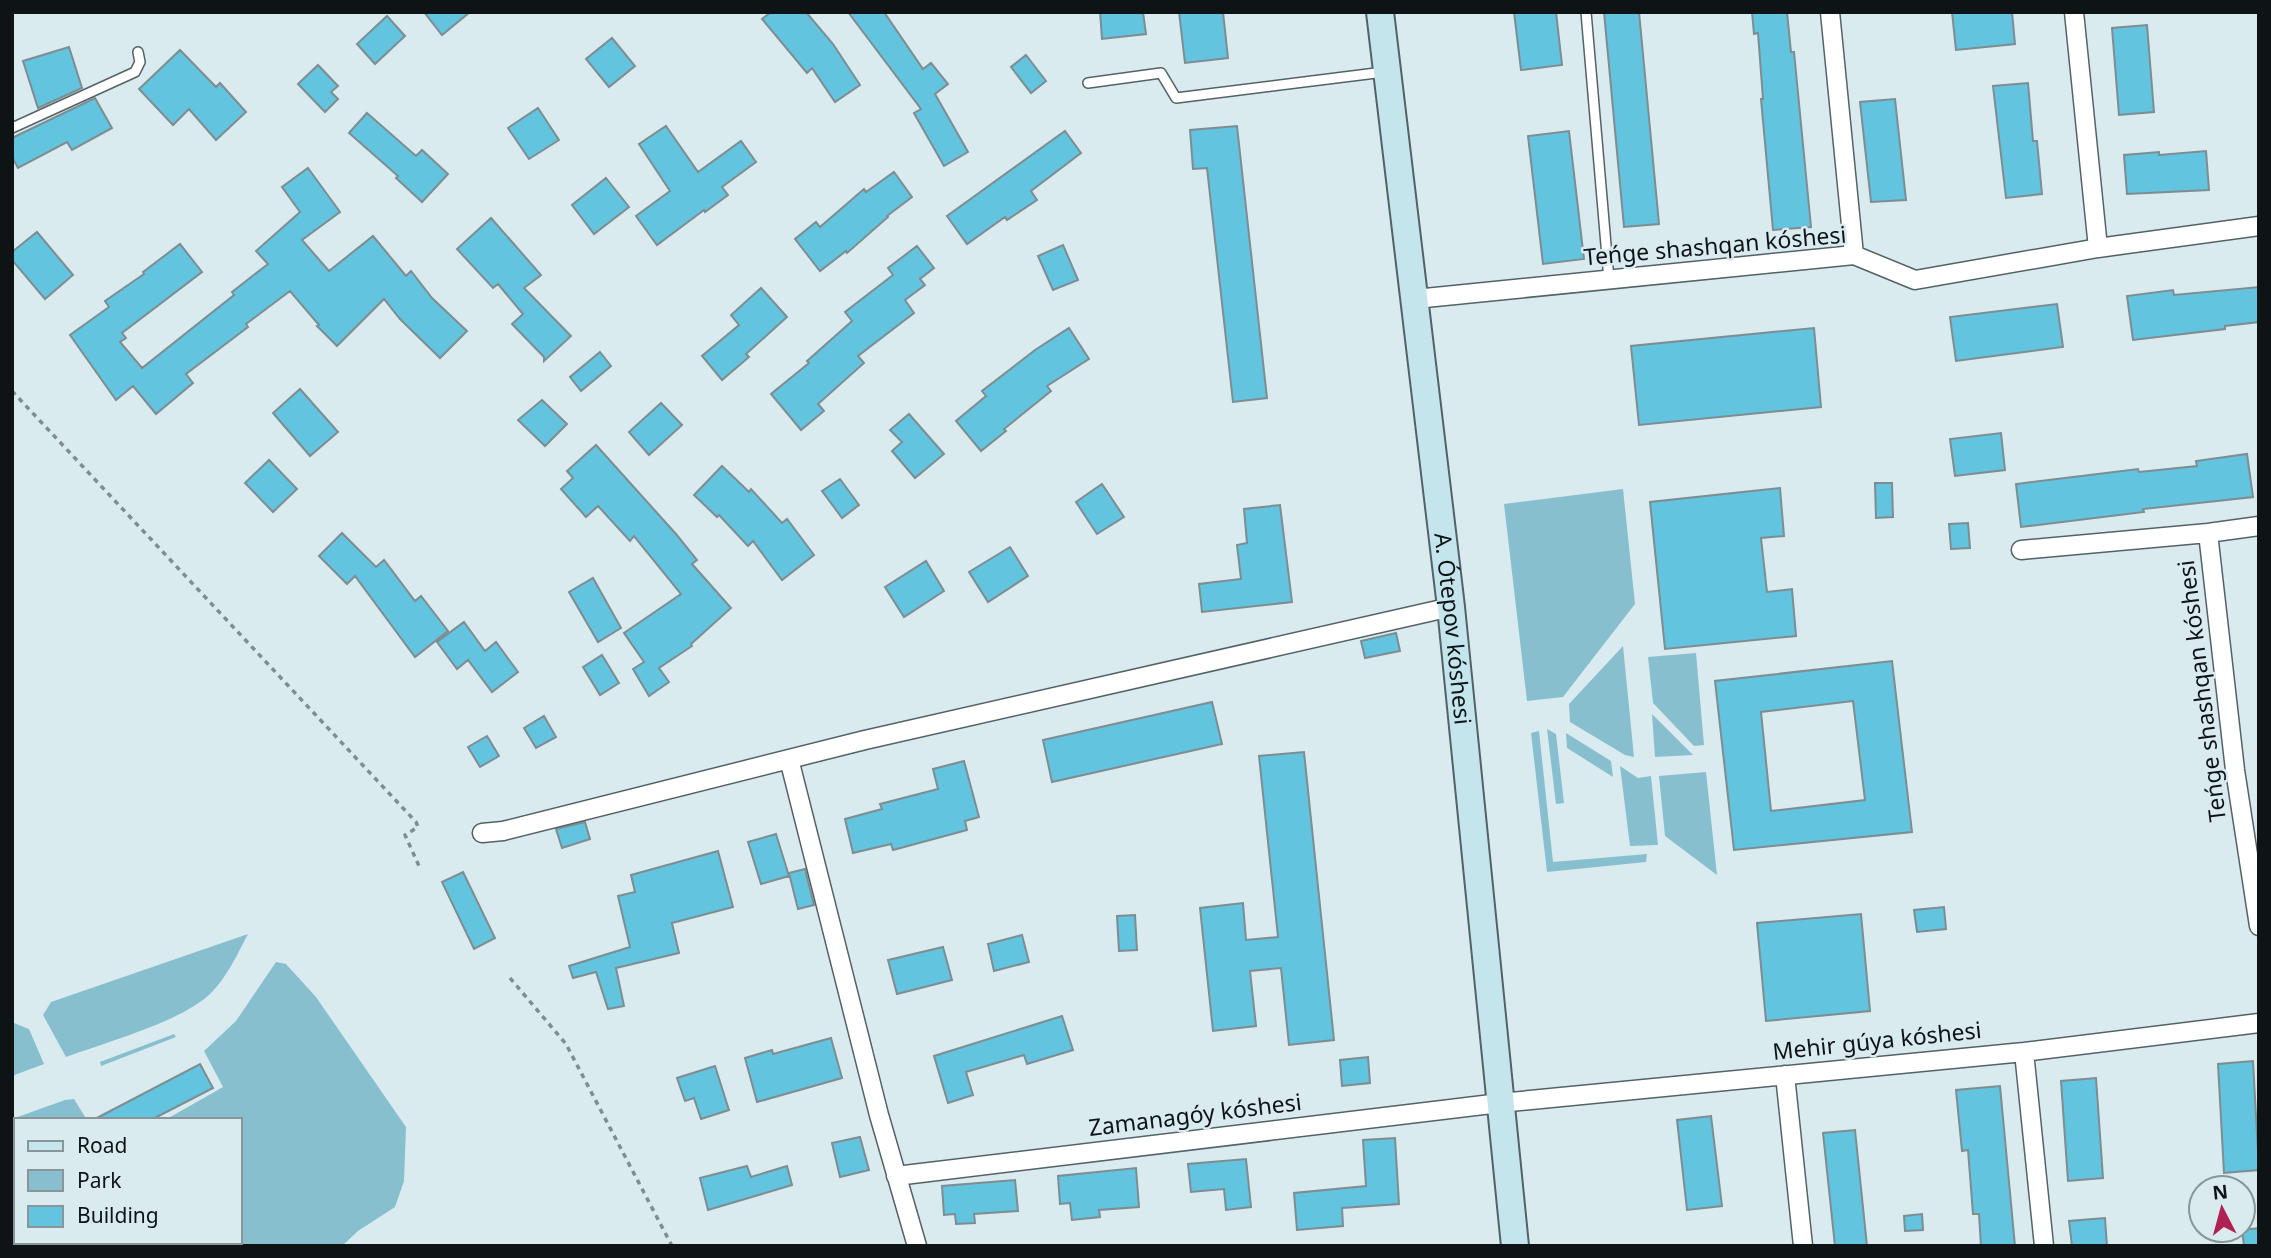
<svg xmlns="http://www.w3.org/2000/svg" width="2271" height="1258" font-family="'Noto Sans',sans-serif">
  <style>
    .green { fill: #87bfcf }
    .building { fill: #62c4de; stroke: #7d8d91; stroke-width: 2; fill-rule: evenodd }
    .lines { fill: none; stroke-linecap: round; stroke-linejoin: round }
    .lane-casing { stroke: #536266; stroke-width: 12 }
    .street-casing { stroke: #536266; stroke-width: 21 }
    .secondary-casing { stroke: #536266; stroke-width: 30 }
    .path { stroke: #808c90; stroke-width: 3.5; stroke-dasharray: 5 5; stroke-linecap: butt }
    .lane { stroke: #fff; stroke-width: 9 }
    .street { stroke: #fff; stroke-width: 18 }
    .secondary { stroke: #c5e5ed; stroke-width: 26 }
    .labels { text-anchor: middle; stroke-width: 5; stroke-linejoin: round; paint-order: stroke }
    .street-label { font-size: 23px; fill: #0e1416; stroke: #daebf0 }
  </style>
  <rect width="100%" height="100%" fill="#daebf0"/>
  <path class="green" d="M1623,489L1635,604L1563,697L1527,701L1504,504Z
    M1623,646L1634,757L1625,755L1570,722L1569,704Z
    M1696,653L1704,745L1694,746L1653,703L1648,657Z
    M1652,714L1693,755L1655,757Z
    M1547,729L1556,734L1564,803L1556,804Z
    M1539,731L1553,862L1647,854L1646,862L1547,872L1531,733Z
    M1566,733L1611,761L1613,777L1567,748Z
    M1620,766L1638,778L1651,776L1658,845L1630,846Z
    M1706,772L1717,875L1665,836L1659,776Z
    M248,934C237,955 227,977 210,994C180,1022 107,1042 66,1057L43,1015L51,1002Z
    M276,962L286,964L316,997L406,1127L404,1181L395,1207L358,1231L342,1246H12V1119L65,1100L74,1099L87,1120H16V1242H240V1120H165L223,1087L204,1051L236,1021Z
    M14,1023L29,1029L44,1064L12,1076Z
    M174,1034L176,1037L101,1066L100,1062Z"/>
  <path class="building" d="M424,12H470L442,35Z
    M771,12H806L833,44L860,85L835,102L812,68L807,73L762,19Z
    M848,12H884L923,69L931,63L948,84L935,94L968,152L944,166L914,113L921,109Z
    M1100,12H1143L1146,34L1102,39Z
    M1179,12H1223L1228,58L1185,63Z
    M1514,12H1556L1562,65L1521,70Z
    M1604,12H1639L1659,224L1624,227Z
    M1752,12H1787L1791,52H1794L1811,227L1773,230L1761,99H1763L1758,33L1754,34Z
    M1952,12H2012L2015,44L1956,50Z
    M387,16L405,36L375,64L357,44Z
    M2147,25L2154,112L2119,115L2112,28Z
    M612,38L635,66L609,87L586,59Z
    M69,47L82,88L38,108L23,61Z
    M180,50L216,87L220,83L246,112L216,140L189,109L173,125L139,89Z
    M1026,55L1046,81L1031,93L1011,67Z
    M318,65L338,86L331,92L338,99L325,112L298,84Z
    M2028,83L2033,141H2037L2042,194L2006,198L1993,86Z
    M95,98L112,128L72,150L67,142L18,168L12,157V138Z
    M1895,99L1906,200L1871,202L1860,102Z
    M538,108L559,140L529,159L508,128Z
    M367,113L416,156L422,150L448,174L422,202L396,178L398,176L349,133Z
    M666,126L698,172L741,141L756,162L722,187L728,195L705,212L704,210L657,245L636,216L670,191L639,144Z
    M1237,126L1267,398L1233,402L1207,168L1193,169L1190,130Z
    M1065,131L1081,153L1031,191L1037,200L1007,220L1005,217L967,244L947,216Z
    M1569,131L1584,259L1543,264L1528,136Z
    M2206,151L2209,190L2127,194L2124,155L2159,152V155Z
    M308,168L340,212L302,240L329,271L373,236L406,276L411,271L432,298L467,331L440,358L400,319L384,299L337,346L317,326L319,325L290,291L246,324L248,327L186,374L193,383L156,414L133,386L116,400L70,335L109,307L105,301L144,274L143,272L180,244L202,272L122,333L126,338L120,342L142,368L234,295L232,292L268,264L256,251L300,212L282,187Z
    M894,172L912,197L887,216L888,217L847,253L846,251L820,271L795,239L816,222L820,227L864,189L866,192Z
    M606,178L629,207L594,234L572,205Z
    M491,218L541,275L524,288L571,336L544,361V357L512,324L523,314L498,284L493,288L457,249Z
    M37,232L73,275L45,299L12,260V252Z
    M1063,245L1078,280L1053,290L1038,256Z
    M917,246L934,268L920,279L925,285L905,300L914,313L858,356L864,363L818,404L824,411L801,430L771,394L809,363L807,361L852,321L845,312L893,275L888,268Z
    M2259,287V322L2225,326V329L2133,340L2127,296L2173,290L2174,295Z
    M761,288L787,317L746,354L749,357L722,380L702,356L739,325L731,315Z
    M2057,304L2063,347L1956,361L1950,317Z
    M1069,328L1089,359L1047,386L1051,391L1004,429L1006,431L981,451L956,421L986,396L982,391L1035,350Z
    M1814,328L1821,407L1639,425L1631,346Z
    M600,352L611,366L581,391L570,377Z
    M300,389L338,432L310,456L273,413Z
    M542,400L567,424L545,446L518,420Z
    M661,403L682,425L649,455L629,432Z
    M909,414L944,454L915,478L892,451L902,442L890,430Z
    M2001,433L2005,470L1955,476L1950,439Z
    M596,445L676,534L697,560L692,564L731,608L691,644L692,646L659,668L669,682L649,696L633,669L644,662L624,633L681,594L634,536L630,541L598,506L586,517L561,489L573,478L567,471Z
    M2247,454L2253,497L2143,509L2144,512L2021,527L2016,484L2138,469L2139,472L2197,466L2196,461Z
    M269,460L297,489L273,512L245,483Z
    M722,466L749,492L751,489L782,523L787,519L814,555L782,580L753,541L748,546L719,515L717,517L694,495Z
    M840,479L859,505L842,518L822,491Z
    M1875,483H1892L1893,517L1876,518Z
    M1102,484L1124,517L1097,534L1076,502Z
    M1780,488L1784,536L1761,538L1767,592L1792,589L1796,636L1665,649L1650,502Z
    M1280,505L1292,602L1202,612L1199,584L1241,579L1237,545L1247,543L1244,509Z
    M1968,523L1970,548L1951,549L1949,524Z
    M342,533L376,567L384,560L415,601L421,596L448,631L415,657L355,576L347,584L319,556Z
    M1010,547L1028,576L988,602L969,572Z
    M926,561L944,591L904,617L885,587Z
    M593,578L621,628L598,642L569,592Z
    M464,622L485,651L496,642L518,672L492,692L468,660L457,669L437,642Z
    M1396,633L1400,651L1365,658L1361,641Z
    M602,655L619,683L600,695L583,667Z
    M1892,661L1912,832L1734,850L1715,681ZM1853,701L1865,800L1771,811L1761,712Z
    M1212,702L1222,744L1052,782L1043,740Z
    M544,716L556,737L536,748L524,728Z
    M487,736L499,756L480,767L468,747Z
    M1304,752L1334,1040L1289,1045L1281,968L1250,971L1256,1026L1213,1031L1200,908L1243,903L1246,940L1278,937L1259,756Z
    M964,761L979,817L965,821L967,830L893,850L891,844L853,853L845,819L882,809L880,804L938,789L933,769Z
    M585,822L590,839L562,848L556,829Z
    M776,834L789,876L761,884L748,842Z
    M718,851L733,907L672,923L679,953L616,968L624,1006L608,1009L596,972L573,978L569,966L630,947L618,896L635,892L631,875Z
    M805,869L814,905L798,909L789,873Z
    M463,872L495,938L474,949L442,882Z
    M1944,907L1946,929L1917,932L1914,910Z
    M1861,914L1870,1011L1766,1021L1757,923Z
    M1135,915L1137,950L1119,951L1117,916Z
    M1022,935L1029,962L994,971L988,944Z
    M943,947L952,980L897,994L888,960Z
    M1062,1016L1073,1050L1027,1064L1024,1055L966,1072L973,1095L948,1103L934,1056Z
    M831,1038L842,1078L757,1102L745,1058L772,1050L773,1054Z
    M1368,1057L1370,1083L1342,1086L1340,1060Z
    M2253,1061L2259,1170L2224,1173L2218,1064Z
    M200,1064L213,1088L151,1120H93Z
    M715,1066L729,1110L701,1119L694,1098L685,1101L677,1078Z
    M2096,1078L2103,1178L2068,1181L2061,1081Z
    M2000,1086L2015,1246H1981L1979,1214H1973L1968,1150L1962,1151L1956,1090Z
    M1711,1116L1722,1206L1687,1210L1677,1120Z
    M1855,1130L1867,1246H1835L1823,1133Z
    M860,1137L869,1170L840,1177L832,1143Z
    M1395,1138L1399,1204L1342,1208L1343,1226L1297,1230L1294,1193L1366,1186L1363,1140Z
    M1246,1159L1251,1207L1226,1210L1224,1189L1191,1192L1188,1164Z
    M747,1166L751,1177L787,1166L792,1185L708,1210L700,1178Z
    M1136,1168L1139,1207L1099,1210L1100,1217L1072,1220L1070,1203L1060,1204L1058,1176Z
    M1015,1180L1018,1211L974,1214L975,1223L956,1224L955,1214L944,1215L942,1186Z
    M1922,1214L1923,1230L1905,1231L1904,1216Z
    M2105,1218L2107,1246H2072L2069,1221Z
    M2259,1228V1246H2244L2242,1230Z"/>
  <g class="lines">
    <g class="lane-casing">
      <path id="lane" d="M1586,12L1609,280
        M1088,83L1161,73L1176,98L1384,72
        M12,128L135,72L140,62L138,52"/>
    </g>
    <g class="street-casing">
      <path id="street" d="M1830,12L1854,255
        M2074,12L2098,248
        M1415,299L1854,255L1915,280L2098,248L2259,226
        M2208,533L2235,770L2259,926
        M2021,550L2208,533L2259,526
        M789,759L879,1115L917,1246
        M482,833L503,831L865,740L1451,607
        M2024,1052L2044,1246
        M1785,1075L1803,1246
        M896,1176L1500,1103L2024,1052L2259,1023"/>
    </g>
    <g class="secondary-casing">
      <g id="secondary">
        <path id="s1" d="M1380,12L1451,607L1515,1246"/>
      </g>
    </g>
    <path class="path" d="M12,391L416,822L418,827L405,835L419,866
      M510,978L566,1044L672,1246"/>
    <use href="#lane" class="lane"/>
    <use href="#street" class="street"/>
    <use href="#secondary" class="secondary"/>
  </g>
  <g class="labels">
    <g class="street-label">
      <text transform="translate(1715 246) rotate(-5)" y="8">Teńge shashqan kóshesi</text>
      <text dy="8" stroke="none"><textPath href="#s1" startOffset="621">A. Ótepov kóshesi</textPath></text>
      <text transform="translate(2202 691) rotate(-97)" y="8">Teńge shashqan kóshesi</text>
      <text transform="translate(1877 1041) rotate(-6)" y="8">Mehir gúyа kóshesi</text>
      <text transform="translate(1195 1115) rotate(-7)" y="8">Zamanagóy kóshesi</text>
    </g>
  </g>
  <rect width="2271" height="1258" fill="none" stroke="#0e1416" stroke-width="28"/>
  <rect x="14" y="1118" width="228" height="126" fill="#daebf0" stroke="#889599" stroke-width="2"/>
  <rect x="28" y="1141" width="35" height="10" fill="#c5e5ed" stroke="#889599" stroke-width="2"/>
  <text x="77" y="1153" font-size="21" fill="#0e1416">Road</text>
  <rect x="28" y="1170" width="35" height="21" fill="#87bfcf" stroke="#889599" stroke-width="2"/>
  <text x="77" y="1188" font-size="21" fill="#0e1416">Park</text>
  <rect x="28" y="1206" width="35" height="21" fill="#62c4de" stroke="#889599" stroke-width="2"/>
  <text x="77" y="1223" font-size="21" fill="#0e1416">Building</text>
  <g transform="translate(2222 1209) rotate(354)"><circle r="33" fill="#daebf0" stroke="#889599" stroke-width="2"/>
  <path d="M0-5L12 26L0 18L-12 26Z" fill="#b12052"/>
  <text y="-10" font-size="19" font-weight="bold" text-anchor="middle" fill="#0e1416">N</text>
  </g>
</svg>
